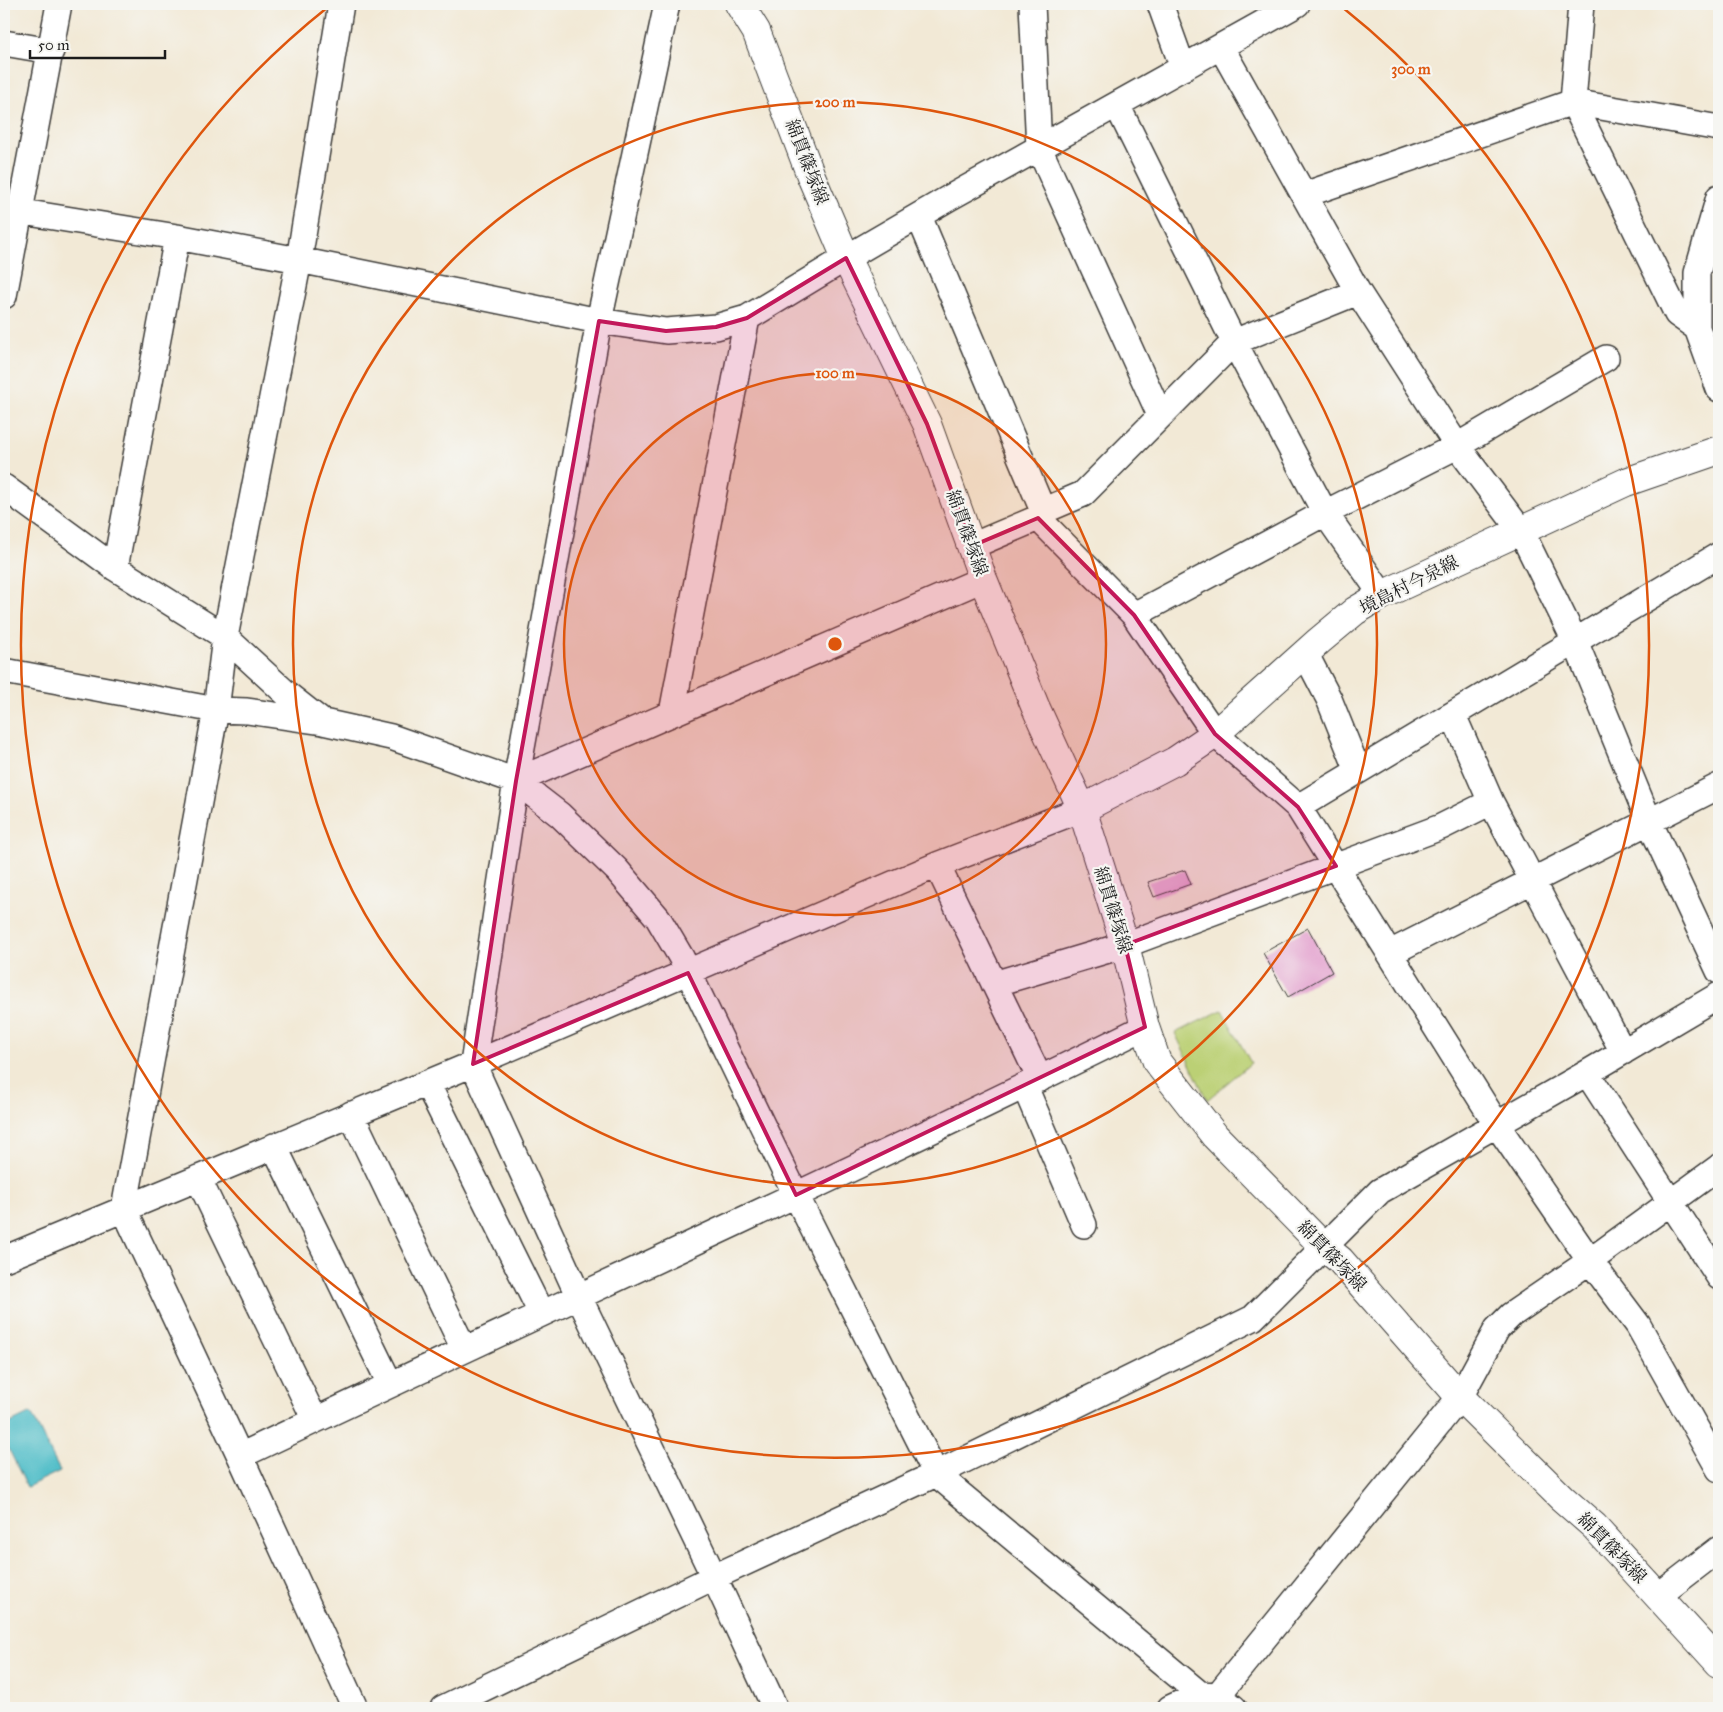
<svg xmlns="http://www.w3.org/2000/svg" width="1723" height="1712" font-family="'IM FELL Great Primer','Noto Serif JP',serif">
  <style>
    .green { fill: #bbd074; stroke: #6c7648 }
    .water { fill: #50bdc8; stroke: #366c72 }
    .building { fill: #e29bcc }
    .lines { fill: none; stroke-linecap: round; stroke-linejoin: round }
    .minor-casing { stroke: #3c3b38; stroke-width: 28 }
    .major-casing { stroke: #3c3b38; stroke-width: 30 }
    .minor { stroke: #fff; stroke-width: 25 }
    .major { stroke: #fff; stroke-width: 28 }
    .marked { fill: #c2185b; fill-opacity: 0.2; stroke: #c2185b; stroke-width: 4; stroke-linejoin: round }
    .ring { fill: none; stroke: #de560d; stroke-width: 2.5 }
    .labels { text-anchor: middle; stroke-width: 4.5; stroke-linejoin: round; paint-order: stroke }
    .street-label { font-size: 18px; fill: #1c1c1c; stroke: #f6f6f2 }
    .centre { fill: #de560d; stroke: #f6f6f2; stroke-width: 2.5 }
    .ring-label { font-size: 15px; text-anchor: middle; font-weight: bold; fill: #de560d; stroke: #f6f6f2; stroke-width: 4.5; stroke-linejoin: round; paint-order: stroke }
  </style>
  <rect width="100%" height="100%" fill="#f6f6f2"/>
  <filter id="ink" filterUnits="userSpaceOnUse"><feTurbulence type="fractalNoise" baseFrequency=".02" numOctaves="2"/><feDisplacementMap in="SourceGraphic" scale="10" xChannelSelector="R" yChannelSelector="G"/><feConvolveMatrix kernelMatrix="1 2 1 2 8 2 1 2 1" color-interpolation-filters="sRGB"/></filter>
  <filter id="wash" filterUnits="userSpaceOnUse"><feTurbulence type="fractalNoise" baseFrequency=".0096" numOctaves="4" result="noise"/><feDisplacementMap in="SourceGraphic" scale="20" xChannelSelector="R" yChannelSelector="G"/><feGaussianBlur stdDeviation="1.12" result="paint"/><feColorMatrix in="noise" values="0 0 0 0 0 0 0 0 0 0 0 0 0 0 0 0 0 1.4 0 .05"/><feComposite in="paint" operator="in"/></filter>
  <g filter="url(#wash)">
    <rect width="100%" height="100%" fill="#f2e9d6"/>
    <path class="green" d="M1222,1010L1251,1063L1207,1100L1175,1033Z"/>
    <path class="water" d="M31,1413L60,1471L27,1487L4,1439V1426Z"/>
    <g id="blocks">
      <path class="building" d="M1185,870L1191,884L1154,897L1148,882Z
        M1308,928L1332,972L1288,997L1263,953Z"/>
    </g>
  </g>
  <g filter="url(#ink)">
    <use href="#blocks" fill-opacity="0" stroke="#3c3b38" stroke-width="1"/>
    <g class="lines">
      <g class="minor-casing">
        <path id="minor" d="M341,4L299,260L225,637L216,710L124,1209L240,1456L355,1708
          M667,4L599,321L516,781L473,1064L578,1295L714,1577L775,1708
          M1032,4L1039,148L1160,415
          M1160,4L1183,68
          M1581,4L1573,102L1677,314L1697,328
          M4,43L51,51
          M1221,47L1358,292L1457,446L1521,531L1575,641L1649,821L1719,971
          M1117,105L1234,342L1325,513L1382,595
          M1304,195L1573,102L1719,128
          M1719,197L1697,273V328L1719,389
          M4,209L177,237L299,260L599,321L666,331L716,327L747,318L846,258L949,198L1297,4
          M921,221L1043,511
          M4,296L59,4
          M4,487L115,568L225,637L288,695L321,721
          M1038,518L1134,615L1215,734L1298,807L1497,1125L1590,1261L1638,1325L1719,1469
          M972,546L1038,518L1043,511L1083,494L1234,342L1358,292
          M115,568L177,237
          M1134,615L1325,513L1457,446L1606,358
          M1305,653L1329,699L1358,771
          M4,671L216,710L247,711L323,722L391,737L516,781L560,815L617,870L658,918L681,957L796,1195L936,1474L1200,1694
          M672,713L747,318
          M1453,715L1491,802L1623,1052
          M516,781L983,579
          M1298,807L1719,555
          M937,865L1040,1079
          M1390,953L1719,786
          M994,984L1125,945L1441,827L1491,802
          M1587,1073L1719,1277
          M427,1083L541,1313
          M1025,1087L1084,1225
          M351,1114L464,1349
          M274,1146L390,1384
          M198,1178L315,1420
          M4,1259L473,1064L937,865L1082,809
          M240,1456C541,1312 846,1175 1145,1027
          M1658,1596L1719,1549
          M1218,1695L1460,1397L1497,1329L1511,1315L1590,1261L1719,1167
          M443,1708L714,1577L936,1474L1253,1318L1380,1191L1587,1073L1719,995
          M1170,1708L1200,1694L1218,1695L1234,1708"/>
      </g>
      <g class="major-casing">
        <path id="major" d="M739,4L756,31L811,176L846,258L927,424L983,579L1035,706L1082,809L1125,945L1145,1027L1157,1062L1215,1136L1324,1247L1340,1260L1460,1397L1562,1498L1594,1526L1719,1663
          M1082,809L1175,761L1215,734L1319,641L1355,611L1382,595L1626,482L1719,450"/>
      </g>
      <use href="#minor" class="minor"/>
      <use href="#major" class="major"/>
    </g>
  </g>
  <path class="marked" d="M846,258L927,424L972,546L1038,518L1134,615L1215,734L1298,807L1336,866L1125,945L1145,1027L796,1195L688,973L473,1064L516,781L599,321L666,331L716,327L747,318Z"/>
  <circle cx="835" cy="644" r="271" fill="#de560d" fill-opacity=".12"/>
  <g class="ring">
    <circle cx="835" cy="644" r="271"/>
    <circle cx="835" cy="644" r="542"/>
    <path d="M1342 7A814 814 0 1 1 328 7"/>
  </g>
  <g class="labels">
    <g class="street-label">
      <text transform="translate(807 162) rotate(69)" y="6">綿貫篠塚線</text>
      <text transform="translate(967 533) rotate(70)" y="6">綿貫篠塚線</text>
      <text transform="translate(1409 585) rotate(-27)" y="6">境島村今泉線</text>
      <text transform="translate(1113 910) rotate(73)" y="6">綿貫篠塚線</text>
      <text transform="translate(1332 1256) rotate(46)" y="6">綿貫篠塚線</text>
      <text transform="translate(1612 1548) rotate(46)" y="6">綿貫篠塚線</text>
    </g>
  </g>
  <circle cx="835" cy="644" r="8" class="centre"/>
  <g class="ring-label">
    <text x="1411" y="74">300 m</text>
    <text x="835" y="107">200 m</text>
    <text x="835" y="378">100 m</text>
  </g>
  <rect width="1723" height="1712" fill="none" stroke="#f6f6f2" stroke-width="20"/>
  <path d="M30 50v8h135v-8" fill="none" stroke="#1c1c1c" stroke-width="2.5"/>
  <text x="38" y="50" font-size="15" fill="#1c1c1c" stroke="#f6f6f2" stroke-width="4" paint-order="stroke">50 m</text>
</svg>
